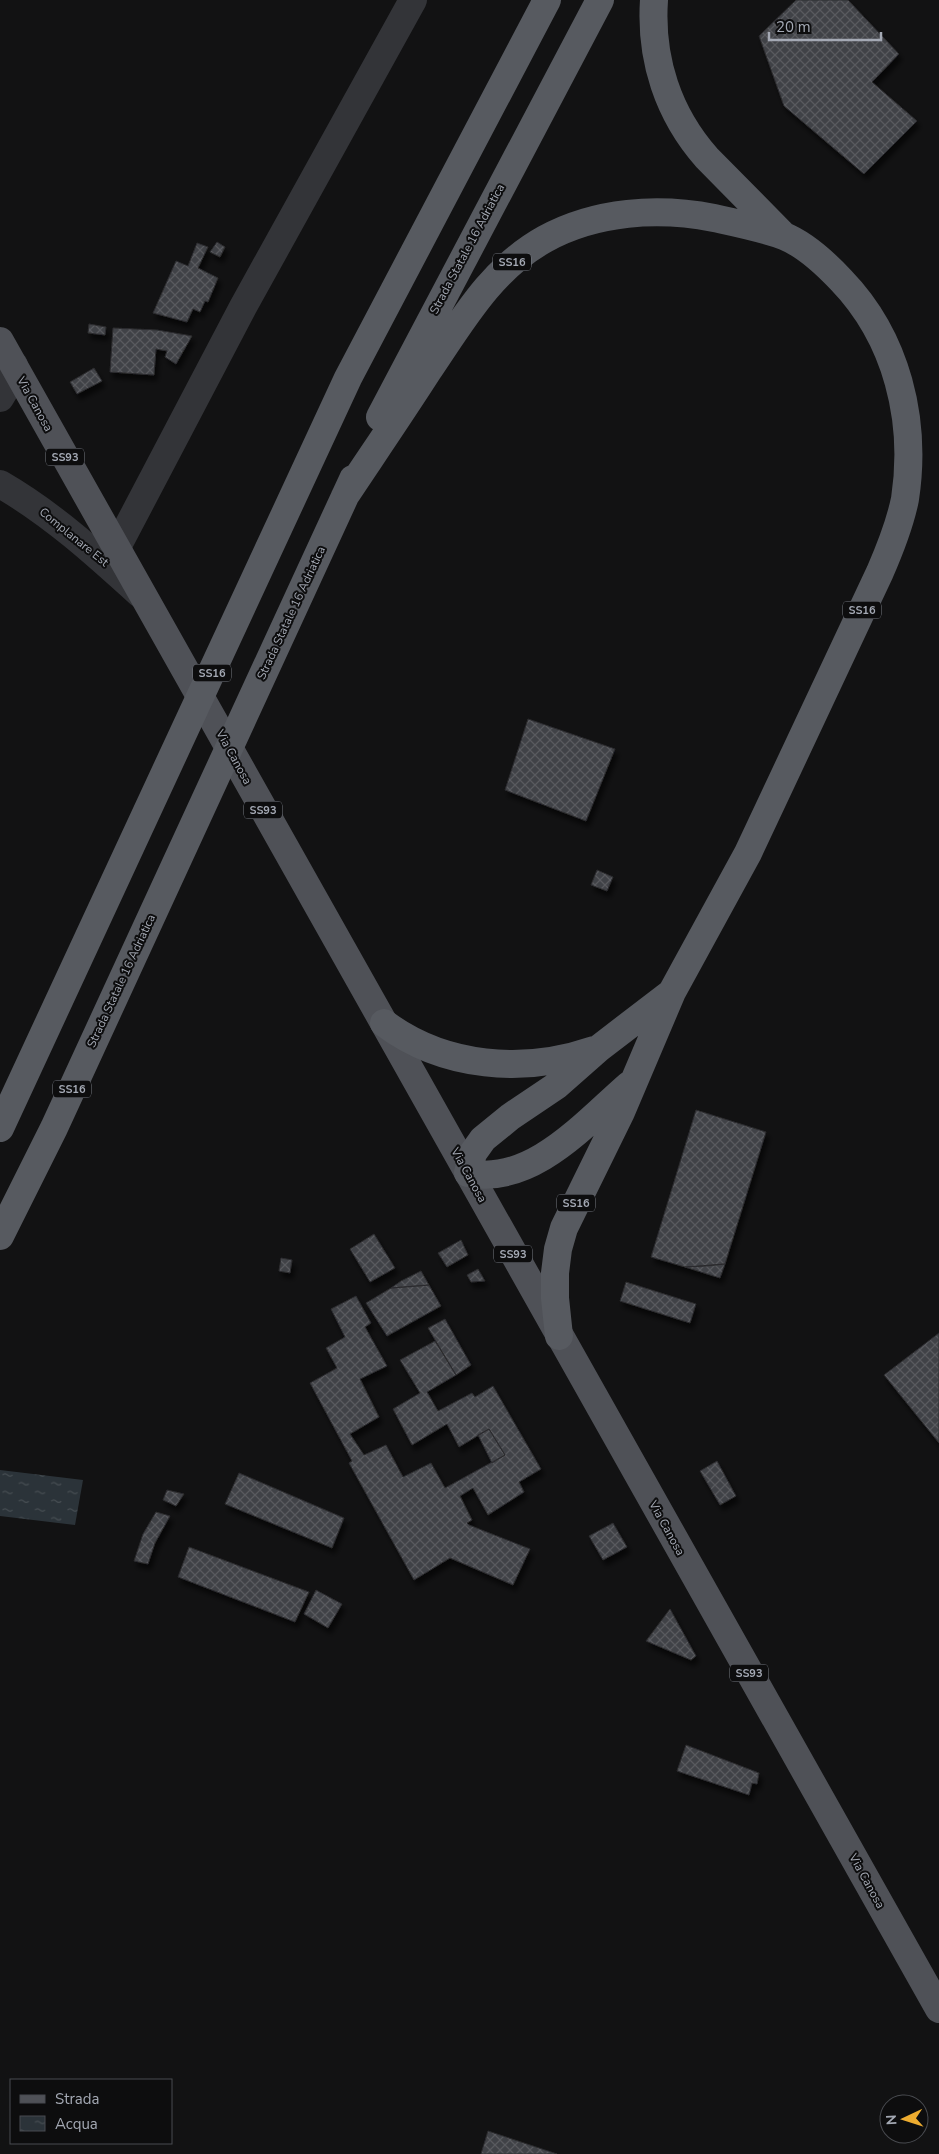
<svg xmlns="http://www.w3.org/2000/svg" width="939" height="2154" font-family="'Nunito Sans',sans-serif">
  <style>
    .water { fill: url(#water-ripples) }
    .building { fill: url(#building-cross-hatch); stroke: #2c2c2f; filter: url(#shadow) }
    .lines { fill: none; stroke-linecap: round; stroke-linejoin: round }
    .minor { stroke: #333438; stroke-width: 28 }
    .tertiary { stroke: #333438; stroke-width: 28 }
    .primary { stroke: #4f5157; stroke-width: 28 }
    .trunk { stroke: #575a60; stroke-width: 28 }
    .labels { text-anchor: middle; stroke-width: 4; stroke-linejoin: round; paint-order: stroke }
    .shield { fill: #0d0d0e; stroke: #777a82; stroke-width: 1 }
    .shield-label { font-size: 11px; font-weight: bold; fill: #a4a9b4 }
    .street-label { font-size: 12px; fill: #a4a9b4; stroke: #0d0d0e }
  </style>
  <defs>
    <pattern id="water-ripples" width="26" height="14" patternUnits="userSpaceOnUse" patternTransform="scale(1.25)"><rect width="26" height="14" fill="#2b3339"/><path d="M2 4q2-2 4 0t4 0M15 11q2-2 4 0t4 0" fill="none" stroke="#474e53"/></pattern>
    <pattern id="building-cross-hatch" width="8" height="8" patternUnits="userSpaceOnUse" patternTransform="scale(1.25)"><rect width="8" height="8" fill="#414246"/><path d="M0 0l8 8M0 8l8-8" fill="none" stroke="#595a5e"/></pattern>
    <filter id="shadow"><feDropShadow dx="3" dy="5.5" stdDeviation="2.5" flood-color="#0009"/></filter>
  </defs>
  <rect width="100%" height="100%" fill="#121213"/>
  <path class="water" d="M0,1470L83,1480L75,1525L0,1516Z"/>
  <path class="building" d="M796,0H848L899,54L872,82L917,121L864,174L784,106L759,36Z
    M217,242L225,247L220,257L210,252Z
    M197,243L208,247L198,268L218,278L208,302L205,301L200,312L193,309L187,322L153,313L176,261L188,266Z
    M89,324L106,327L105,335L88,333Z
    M113,328L157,330L192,336L176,364L165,357L167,351L156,349L154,375L110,372Z
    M94,368L102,381L77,394L70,382Z
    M528,719L615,749L586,821L505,790Z
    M597,870L613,877L607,891L591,885Z
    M696,1110L766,1132L725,1264L685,1267L651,1257Z
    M374,1234L395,1268L370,1282L350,1249Z
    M461,1240L468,1255L447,1267L438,1253Z
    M281,1258L292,1260L290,1273L279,1271Z
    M725,1264L720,1278L685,1267L706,1266Z
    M478,1269L485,1281L471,1282L467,1275Z
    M421,1271L429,1285L391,1288L401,1281Z
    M626,1282L696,1304L690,1323L620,1301Z
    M429,1285L441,1306L387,1336L366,1303L391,1288Z
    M356,1296L371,1323L365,1327L387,1366L360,1379L379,1417L350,1434L364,1455L386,1445L403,1477L431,1463L445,1488L505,1455L489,1429L459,1447L447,1424L412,1445L393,1409L420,1393L400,1360L435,1341L456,1375L427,1392L438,1411L472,1393L475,1397L493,1386L541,1469L519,1482L524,1492L488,1515L473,1488L460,1496L472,1520L467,1523L469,1525L530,1549L513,1585L450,1558L414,1580L349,1463L352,1461L310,1383L337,1368L326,1348L345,1337L331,1309Z
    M445,1319L471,1365L456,1375L428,1328Z
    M939,1333V1443L884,1375Z
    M489,1429L505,1455L492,1463L478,1435Z
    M717,1461L736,1496L720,1505L700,1471Z
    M239,1473L344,1518L332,1548L225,1504Z
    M167,1490L184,1494L176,1506L163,1500Z
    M156,1512L170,1516L155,1543L148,1564L134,1561L143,1534Z
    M613,1523L627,1547L603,1560L589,1536Z
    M189,1547L309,1592L295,1622L178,1577Z
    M316,1590L342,1604L328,1628L304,1614Z
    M670,1609L696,1656L691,1660L646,1641Z
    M686,1745L759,1773L757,1784L752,1783L749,1795L677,1771Z
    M488,2131L557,2154H481Z"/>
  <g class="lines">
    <path class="minor" d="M116,549L243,307L413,0"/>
    <path class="tertiary" d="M0,363L14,365L6,388L0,398
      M0,484C52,514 96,554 140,594"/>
    <path class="primary" d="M0,341L939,2009"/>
    <path class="trunk" d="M654,0C650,59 668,114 707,158L784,236
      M380,417L600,0
      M345,496C373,454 401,413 428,371C462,321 491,269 545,239C596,211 658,207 714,218C737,223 762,228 784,236C806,245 825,263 841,280C897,338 917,420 905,499C900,524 890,549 880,572L748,853L672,992L621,1112L564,1228L558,1249L555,1273V1298L559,1336
      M384,1023C444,1068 524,1074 594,1050
      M629,1085C585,1123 532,1186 468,1173L473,1153L483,1139L510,1117L556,1086L598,1049L671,993
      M0,1128L348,378L547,0
      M0,1236L54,1128L353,479"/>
  </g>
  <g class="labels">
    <g class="shield">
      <rect x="493" y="253.5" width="38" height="17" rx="4"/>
      <rect x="46" y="448.5" width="38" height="17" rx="4"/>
      <rect x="843" y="601.5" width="38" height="17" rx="4"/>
      <rect x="193" y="664.5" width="38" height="17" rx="4"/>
      <rect x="244" y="801.5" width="38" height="17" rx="4"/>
      <rect x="53" y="1080.5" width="38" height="17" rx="4"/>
      <rect x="557" y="1194.5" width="38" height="17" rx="4"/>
      <rect x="494" y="1245.5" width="38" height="17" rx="4"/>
      <rect x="730" y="1664.5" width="38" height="17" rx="4"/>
    </g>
    <g class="shield-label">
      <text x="512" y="266">SS16</text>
      <text x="65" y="461">SS93</text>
      <text x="862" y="614">SS16</text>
      <text x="212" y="677">SS16</text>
      <text x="263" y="814">SS93</text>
      <text x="72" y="1093">SS16</text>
      <text x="576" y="1207">SS16</text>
      <text x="513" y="1258">SS93</text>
      <text x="749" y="1677">SS93</text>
    </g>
    <g class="street-label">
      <text transform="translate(467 249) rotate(-62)" y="4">Strada Statale 16 Adriatica</text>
      <text transform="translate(35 404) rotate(61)" y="4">Via Canosa</text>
      <text transform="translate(74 537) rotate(39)" y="4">Complanare Est</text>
      <text transform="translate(291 613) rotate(-65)" y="4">Strada Statale 16 Adriatica</text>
      <text transform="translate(234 757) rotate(61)" y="4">Via Canosa</text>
      <text transform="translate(121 981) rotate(-65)" y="4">Strada Statale 16 Adriatica</text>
      <text transform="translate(469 1175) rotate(61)" y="4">Via Canosa</text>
      <text transform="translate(667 1528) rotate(61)" y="4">Via Canosa</text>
      <text transform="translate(867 1881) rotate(61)" y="4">Via Canosa</text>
    </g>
  </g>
  <rect x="10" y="2079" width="162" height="65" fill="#0d0d0e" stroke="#494b50"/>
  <rect x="20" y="2095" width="25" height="8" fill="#4f5157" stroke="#494b50"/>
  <text x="55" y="2104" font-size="15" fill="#a4a9b4">Strada</text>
  <rect x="20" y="2116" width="25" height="15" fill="url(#water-ripples)" stroke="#494b50"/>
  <text x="55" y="2129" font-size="15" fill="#a4a9b4">Acqua</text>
  <g transform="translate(904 2119) rotate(266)"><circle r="24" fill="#0d0d0e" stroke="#494b50"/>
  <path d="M0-4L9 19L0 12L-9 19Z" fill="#edac30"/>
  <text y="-8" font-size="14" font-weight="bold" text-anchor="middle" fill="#a4a9b4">N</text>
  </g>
  <path d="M769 32v8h112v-8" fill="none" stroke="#a4a9b4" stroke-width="2.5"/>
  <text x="776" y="32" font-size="15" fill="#a4a9b4" stroke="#0d0d0e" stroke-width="4" paint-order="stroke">20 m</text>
</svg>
